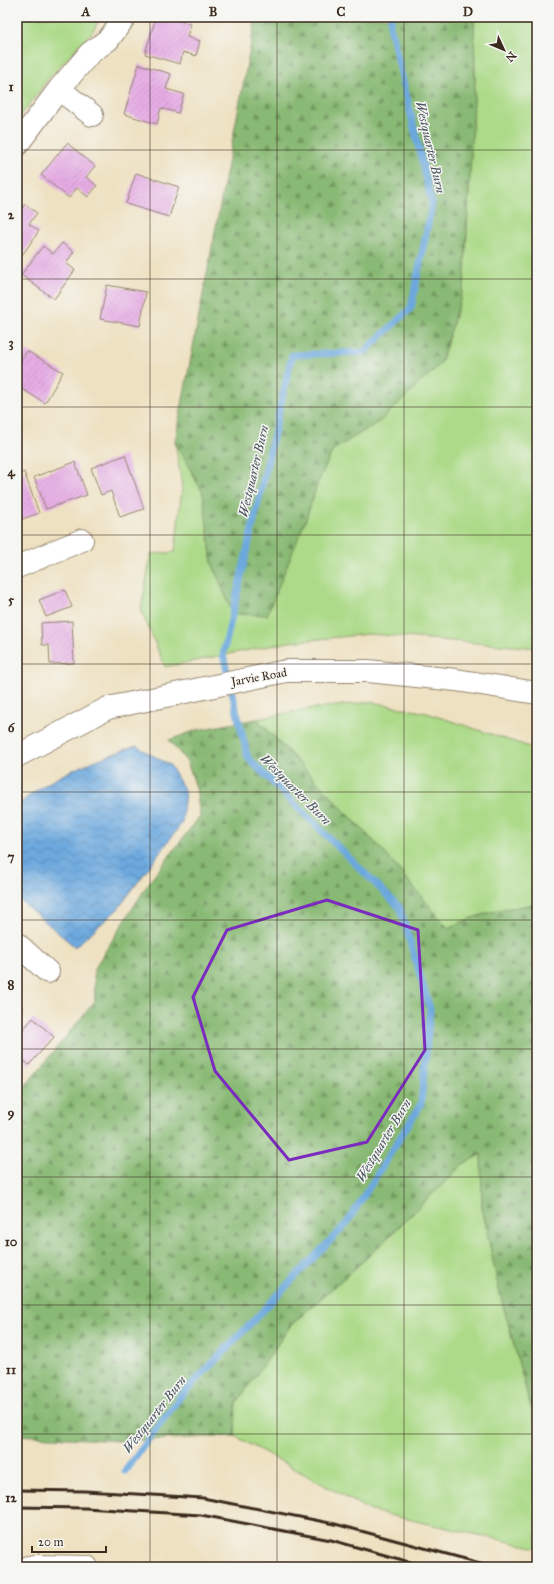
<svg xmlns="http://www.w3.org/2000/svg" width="554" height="1584" font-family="'IM FELL Great Primer',serif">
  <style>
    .green { fill: #acda88; stroke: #748253 }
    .forest { fill: url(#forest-firs); stroke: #627249 }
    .water { fill: url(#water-waves); stroke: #54697e }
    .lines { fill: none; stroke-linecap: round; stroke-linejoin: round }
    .stream { stroke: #6ca8de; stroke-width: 7 }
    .building { fill: url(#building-hatch) }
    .minor-casing { stroke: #948670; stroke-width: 24 }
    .major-casing { stroke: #948670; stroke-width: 24 }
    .minor { stroke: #fff; stroke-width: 22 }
    .major { stroke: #fff; stroke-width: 22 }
    .rail { stroke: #3b2a1e; stroke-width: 3 }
    .marked { fill: none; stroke: #7b2cbf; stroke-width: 3; stroke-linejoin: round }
    .grid { fill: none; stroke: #3b2a1e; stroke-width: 1; stroke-opacity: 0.55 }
    .labels { text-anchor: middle; stroke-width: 3; stroke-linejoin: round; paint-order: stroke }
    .street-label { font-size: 12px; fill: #3b2a1e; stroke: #f6f6f2 }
    .water-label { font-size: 13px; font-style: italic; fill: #4c5661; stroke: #f6f6f2 }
    .neatline { fill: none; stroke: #3b2a1e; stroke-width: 1.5 }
    .grid-label { font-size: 13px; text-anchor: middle; font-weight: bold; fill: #3b2a1e }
  </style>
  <defs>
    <pattern id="forest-firs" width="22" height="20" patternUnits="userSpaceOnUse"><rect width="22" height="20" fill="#89ba74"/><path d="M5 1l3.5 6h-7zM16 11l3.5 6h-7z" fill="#71975f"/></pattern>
    <pattern id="water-waves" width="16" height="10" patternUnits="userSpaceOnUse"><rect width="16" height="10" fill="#6ca8de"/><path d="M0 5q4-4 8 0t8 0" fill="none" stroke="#5a89b3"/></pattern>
    <pattern id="building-hatch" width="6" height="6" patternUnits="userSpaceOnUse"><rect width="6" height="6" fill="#e6ace5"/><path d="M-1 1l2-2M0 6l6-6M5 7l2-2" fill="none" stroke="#c694c4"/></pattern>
  </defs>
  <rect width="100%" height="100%" fill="#f6f6f2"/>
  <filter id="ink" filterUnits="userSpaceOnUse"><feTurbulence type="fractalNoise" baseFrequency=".025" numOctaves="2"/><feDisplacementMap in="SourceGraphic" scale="8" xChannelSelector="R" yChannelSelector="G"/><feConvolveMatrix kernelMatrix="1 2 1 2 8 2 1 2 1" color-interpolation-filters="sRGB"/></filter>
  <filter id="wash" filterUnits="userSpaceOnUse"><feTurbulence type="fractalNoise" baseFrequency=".012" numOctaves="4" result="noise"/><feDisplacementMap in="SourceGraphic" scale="16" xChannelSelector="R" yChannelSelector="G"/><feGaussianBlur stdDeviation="0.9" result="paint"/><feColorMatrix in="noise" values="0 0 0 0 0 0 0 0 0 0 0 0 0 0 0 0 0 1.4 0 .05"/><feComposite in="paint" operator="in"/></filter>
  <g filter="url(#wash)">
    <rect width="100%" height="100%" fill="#eee1c1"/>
    <path class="green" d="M17,17H101L93,31L48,79L17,121Z
      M474,17H537V648L369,634L289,642L165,667L141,610L151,554L175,552L182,487L175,441L203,493L212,563L266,615L306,519L318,482L333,450L380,421L441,363L464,286L475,79Z
      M372,702L427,713L536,749L537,750V904L498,910L472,918L448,928L383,851L257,719L307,709Z
      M482,1154V1207L499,1290L537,1430V1548L371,1511L235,1436V1404L291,1325L371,1254L463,1164Z"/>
    <path class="forest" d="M256,17H474L475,79L464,286L441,363L380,421L333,450L318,482L306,519L267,615L233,614L212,563L203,493L175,441Z
      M257,719L383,851L448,928L472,918L498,910L537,904V1430L499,1290L482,1207L481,1154L463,1164L371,1254L291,1325L236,1404L235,1436L120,1441L17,1435V1096L95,1001L94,969L148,884L200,816L196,787L187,762L169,740L197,730Z"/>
    <path class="water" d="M136,746L170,765L185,791L182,823L118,909L75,947L17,898V806C51,775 94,760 136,746Z"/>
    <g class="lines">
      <path class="stream" d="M125,1471L180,1397L347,1223L421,1104L430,1009L400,908L248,758L223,655L292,355L364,352L411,308L432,204L390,26L391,17"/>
    </g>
    <g id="blocks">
      <path class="building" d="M156,17H164L191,24L187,37L200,41L196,56L183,52L180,64L145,54Z
        M139,64L171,74L166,89L184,94L178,113L161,108L157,124L124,114Z
        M67,143L95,166L86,177L97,186L88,197L77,188L69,198L41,175Z
        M136,173L179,187L169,217L126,204Z
        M25,204L37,213L29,224L39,231L18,261L17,215Z
        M62,243L74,252L66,263L75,270L54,299L21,275L43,246L53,254Z
        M107,285L146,292L140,326L100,319Z
        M27,351L63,372L45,403L17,386V368Z
        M125,455L144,509L120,517L111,491L101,495L91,468Z
        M75,462L87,495L46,509L34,477Z
        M24,472L39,513L17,521V475Z
        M65,590L72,607L46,617L39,600Z
        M72,621L74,663L50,664L49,645H42L41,623Z
        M17,1003L24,1009L17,1017Z
        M33,1018L54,1037L29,1065L17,1054V1036Z"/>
    </g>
  </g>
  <g filter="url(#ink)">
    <use href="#blocks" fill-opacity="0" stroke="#948670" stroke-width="1"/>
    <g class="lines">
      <g class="minor-casing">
        <path id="minor" d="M59,89L92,115
          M17,145L59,89L90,53L108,40L125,17
          M17,567L82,540
          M17,756L108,708L286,671H368L456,680L537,693
          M17,944L48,972"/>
      </g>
      <g class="major-casing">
        <path id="major" d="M29,1567L36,1566L87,1567"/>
      </g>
      <use href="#minor" class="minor"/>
      <use href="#major" class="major"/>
      <path class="rail" d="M17,1490L85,1491L203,1498L335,1524L495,1567
        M17,1507L85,1508L201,1515L331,1540L428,1567"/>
    </g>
  </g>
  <path class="marked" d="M327,900L418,930L425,1050L367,1142L289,1160L215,1071L193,997L227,930Z"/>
  <path class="grid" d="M150,17V1567M277,17V1567M404,17V1567M17,150H537M17,279H537M17,407H537M17,535H537M17,664H537M17,792H537M17,920H537M17,1049H537M17,1177H537M17,1305H537M17,1434H537"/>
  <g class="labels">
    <g class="street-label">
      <text transform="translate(259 677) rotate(-10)" y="4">Jarvie Road</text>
    </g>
    <g class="water-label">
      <text transform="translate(431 147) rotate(77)" y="5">Westquarter Burn</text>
      <text transform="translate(253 471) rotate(-77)" y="5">Westquarter Burn</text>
      <text transform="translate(296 789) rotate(45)" y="5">Westquarter Burn</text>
      <text transform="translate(383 1140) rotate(-59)" y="5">Westquarter Burn</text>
      <text transform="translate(154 1414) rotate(-52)" y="5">Westquarter Burn</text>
    </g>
  </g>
  <rect width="554" height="1584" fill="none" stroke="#f6f6f2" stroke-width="44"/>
  <g transform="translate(504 50) rotate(134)" stroke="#f6f6f2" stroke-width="3" paint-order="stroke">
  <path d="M0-3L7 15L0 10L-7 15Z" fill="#3b2a1e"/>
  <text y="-6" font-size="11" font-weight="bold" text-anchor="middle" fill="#3b2a1e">N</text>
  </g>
  <path d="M32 1546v6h74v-6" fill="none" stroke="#3b2a1e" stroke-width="2"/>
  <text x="38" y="1546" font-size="12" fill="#3b2a1e" stroke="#f6f6f2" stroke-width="3" paint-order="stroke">20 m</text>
  <rect x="22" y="22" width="510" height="1540" class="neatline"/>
  <g class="grid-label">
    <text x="86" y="16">A</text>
    <text x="213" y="16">B</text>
    <text x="341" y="16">C</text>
    <text x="468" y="16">D</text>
    <text x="11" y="91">1</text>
    <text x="11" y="219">2</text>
    <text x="11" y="347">3</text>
    <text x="11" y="476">4</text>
    <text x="11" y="604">5</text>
    <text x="11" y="732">6</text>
    <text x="11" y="861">7</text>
    <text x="11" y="989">8</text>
    <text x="11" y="1117">9</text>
    <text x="11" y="1246">10</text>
    <text x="11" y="1374">11</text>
    <text x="11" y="1502">12</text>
  </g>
</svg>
